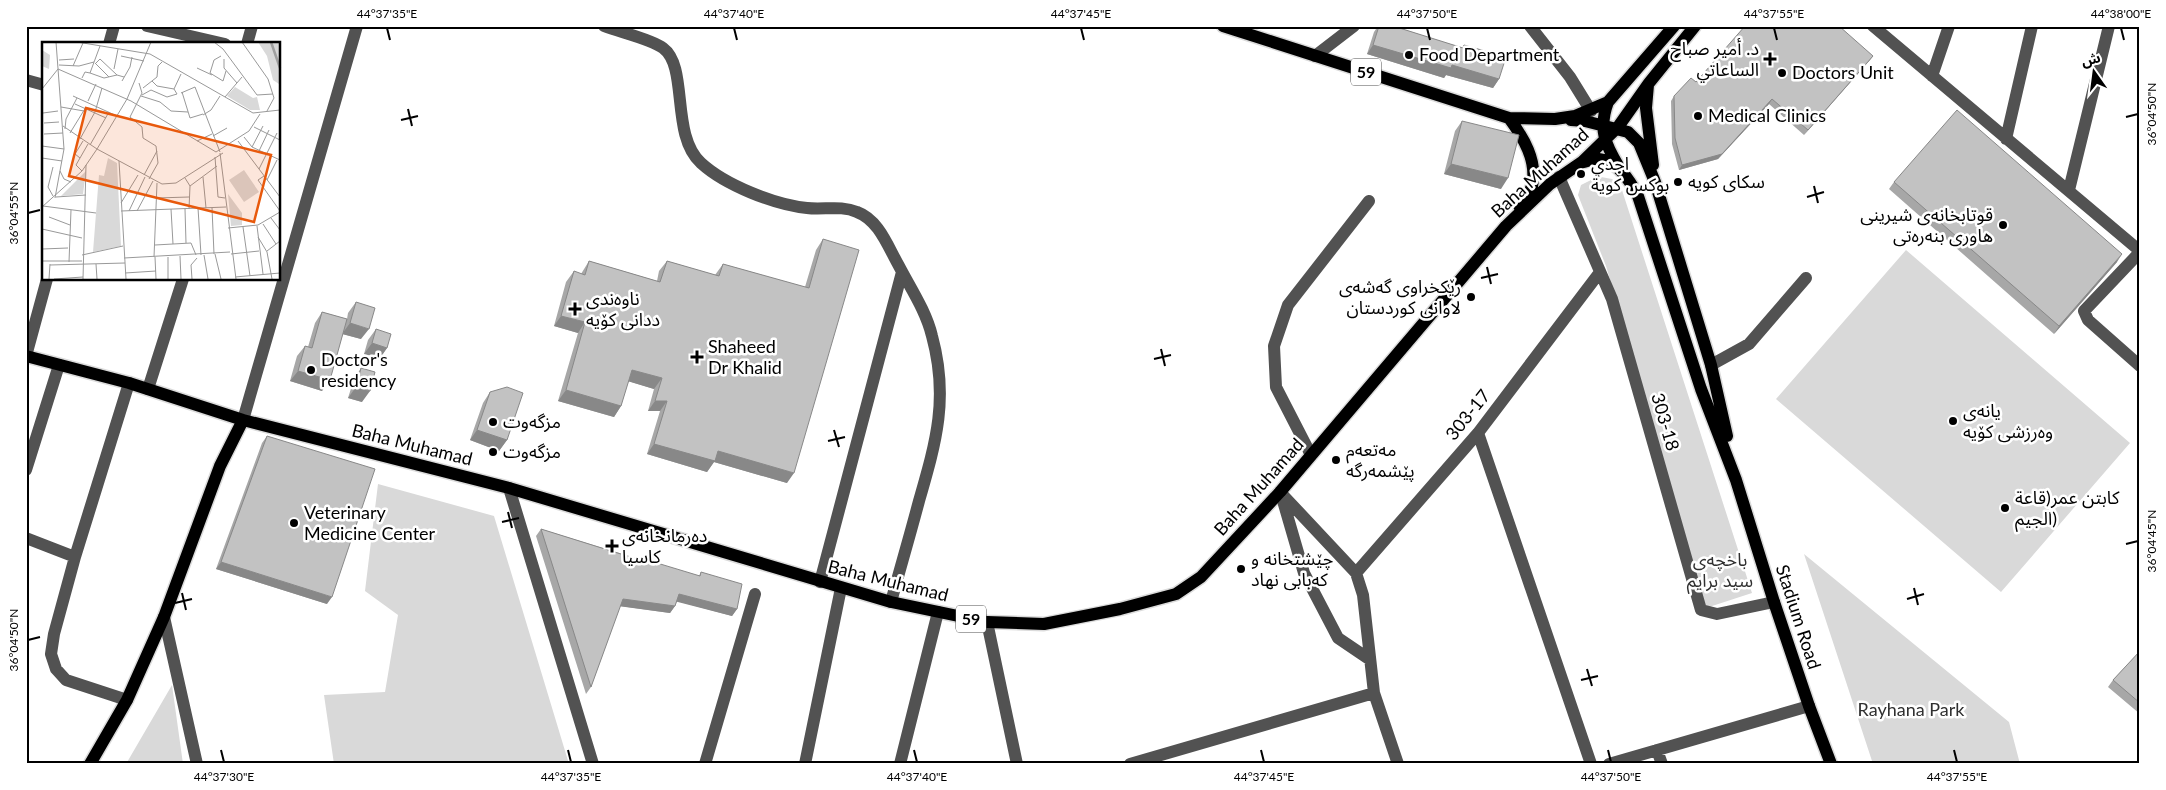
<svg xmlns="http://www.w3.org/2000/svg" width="2166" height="790" font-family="Lato,'Noto Sans Arabic',sans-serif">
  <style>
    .green { fill: #d9d9d9 }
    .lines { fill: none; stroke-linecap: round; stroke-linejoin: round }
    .major-casing { stroke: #dbdbdb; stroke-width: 15 }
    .minor { stroke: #525252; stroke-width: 12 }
    .major { stroke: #000; stroke-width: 12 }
    .wall { fill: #a7a7a7 }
    .shaded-wall { fill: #888 }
    .building { fill: #c2c2c2; stroke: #888 }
    .ticks { fill: none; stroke: #000; stroke-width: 2 }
    .poi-dot { fill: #000; stroke: #fff; stroke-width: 2 }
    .labels { text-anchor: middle; stroke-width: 5; stroke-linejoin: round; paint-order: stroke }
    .shield { fill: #fff; stroke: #4c4c4c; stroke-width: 1 }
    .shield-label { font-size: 16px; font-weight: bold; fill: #000 }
    .poi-label { font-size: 18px; fill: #000; stroke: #fff; text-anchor: start }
    .street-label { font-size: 18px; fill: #000; stroke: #fff }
    .park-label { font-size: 18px; fill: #303030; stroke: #fff }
    .inset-river { fill: none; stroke: #a0a0a0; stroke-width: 2.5 }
    .inset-road { fill: none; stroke: #999; stroke-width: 1 }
    .view { fill: #e8590c; fill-opacity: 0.15; stroke: #e8590c; stroke-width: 2.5 }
    .inset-edge { fill: none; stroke: #000; stroke-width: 2.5 }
    .neatline { fill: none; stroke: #000; stroke-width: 2 }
    .ticks-label { font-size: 12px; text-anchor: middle; fill: #000 }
  </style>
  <rect width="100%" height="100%" fill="#fff"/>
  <path class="green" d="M1601,177L1612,179L1621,187L1752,593L1706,608L1606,266L1578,195L1581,185L1591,180Z
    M1906,250L2130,443L2001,592L1776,399Z
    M378,484L494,516L569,764H334L324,695L385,692L398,615L365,591Z
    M1804,554L2009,722L2020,764H1873Z
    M172,685L183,764H126Z"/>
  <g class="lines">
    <g class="major-casing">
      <path id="major" d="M1223,26L1509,118L1555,119L1575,116L1608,102L1674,26
        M1648,85L1646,108L1653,165
        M1608,102C1598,129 1605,144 1619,167
        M1509,118C1523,137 1538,161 1532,186C1530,193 1523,200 1519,206
        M1571,120L1585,121L1628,132L1639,143L1655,182L1711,365L1727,436
        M1583,162C1588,161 1594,158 1599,159C1618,161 1630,181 1638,196L1701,389L1736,480L1774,602L1809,706L1831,764
        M26,356L129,383L243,420L509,488L891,602L987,622L1044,624L1120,609L1176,594L1201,577L1280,492L1506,226L1550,184L1582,162L1618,127L1649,83L1695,26
        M90,764L127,700L164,617L220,466L243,420"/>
    </g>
    <path class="minor" d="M147,26L225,44
      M604,26C619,32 651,39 663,48C689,67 670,135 701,163C725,185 775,205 807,208C824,210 841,205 857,212C879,220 888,247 899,266C911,289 926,311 932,336C949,398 936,442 919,501C910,535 900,569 891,602
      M1530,26L1570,77L1591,111
      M1873,26L2140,251
      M109,44L114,26
      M247,44L252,26
      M1315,56L1354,26
      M1932,76L1949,26
      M26,80L44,85
      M2006,139L2032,26
      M1559,177L1612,299L1701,610L1717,614L1774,602
      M2069,190L2109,26
      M2140,252L2084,311L2088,320L2140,366
      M26,356L47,279
      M1711,365L1749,344L1806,278
      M148,389L183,279
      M243,420L357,26
      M1478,433L1591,764
      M1311,455L1276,387L1274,346L1288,305L1369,201
      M26,470L59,365
      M509,488L593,764
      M1280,492L1356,573L1363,595L1374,693L1398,764
      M1281,494L1304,573L1338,638L1369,659
      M26,538L75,557
      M1356,573L1478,433L1600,272
      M820,582L902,272
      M164,617L197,764
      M987,622L1017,764
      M127,700L66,680L56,669L51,654L54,634L75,557L129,383
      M1657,750L1662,764
      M705,764L755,594
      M805,764L841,588
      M900,764L938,612
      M1130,764L1374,693
      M1609,764L1809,706"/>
    <use href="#major" class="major"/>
  </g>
  <path class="wall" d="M1378,26H1393L1462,48L1464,45L1499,79L1493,88L1446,75L1444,78L1367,54L1374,32Z
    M1873,56L1869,61L1804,135L1769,104L1718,159L1679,170L1672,144L1671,101L1674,96L1696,82Z
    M1462,121L1501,189L1444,174L1455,131Z
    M1894,182L2117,262L2054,334L1889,189Z
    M823,239L787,483L714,462L707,472L647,454L660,411H648L654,389L628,381L621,406L614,417L558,401L578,333L554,326L566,282L574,271L581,274L589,261L657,281L659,271L667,261L715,275L723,264L805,287L816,250Z
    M356,302L361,339L343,334L322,391L290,381L297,356L305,346L308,347L315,323L322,312L347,319L348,313Z
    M376,329L387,348L380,358L364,354L368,340Z
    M361,368L362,402L348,398L354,379Z
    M490,392L507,440L499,451L470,440L483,403Z
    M267,436L327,604L216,569L262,443Z
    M541,529L655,564L699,576L701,572L737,609L732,616L677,601L675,606L670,613L620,606L591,687L586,694L536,536Z
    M2140,651V714L2108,687L2113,680Z"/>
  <path class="shaded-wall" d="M1373,45L1452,65L1499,79L1493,88L1446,75L1444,78L1367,54Z
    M1873,56L1869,61L1804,135L1808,130Z
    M1772,99L1769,104L1718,159L1679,170L1682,165Z
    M1451,164L1508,178L1501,189L1444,174Z
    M2122,254L2117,262L2054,334L2059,326Z
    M561,316L585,322L578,333L554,326Z
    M350,323L369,329L361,339L342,334Z
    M372,343L387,348L380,358L364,354Z
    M632,370L662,378L654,389L624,380Z
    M298,371L330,380L322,391L290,381Z
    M356,387L370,391L362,402L348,398Z
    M566,390L621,406L614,417L558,401Z
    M655,401H667L660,411H648Z
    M477,430L507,440L499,451L470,440Z
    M654,444L718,451L794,473L787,483L714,462L707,472L647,454Z
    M221,562L332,597L327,604L216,569Z
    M679,594L737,609L732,616L674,601Z
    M623,599L675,606L670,613L618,606Z"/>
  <path class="building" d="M1379,26H1393L1463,48L1464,45L1506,57L1499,79L1452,65L1451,68L1373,45Z
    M1745,26H1839L1873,56L1808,130L1772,99L1722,154L1682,165L1675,138L1674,96L1691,78L1696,82Z
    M1957,110L2122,254L2059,326L1894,182Z
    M1462,121L1519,135L1508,178L1451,164Z
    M823,239L859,250L794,473L718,451L715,461L654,444L667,401H655L662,378L632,370L621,406L566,390L585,322L561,316L574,271L585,275L589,261L660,282L667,261L719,276L723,264L809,288Z
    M356,302L375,308L369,329L350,323Z
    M322,312L347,319L330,380L298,371L305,346L312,348Z
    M376,329L391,334L387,348L372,343Z
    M361,368L375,372L370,391L356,387Z
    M507,387L523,393L507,440L477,430L490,392Z
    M267,436L375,469L332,597L221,562Z
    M541,529L656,565L657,563L700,576L701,572L742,584L737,609L679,594L675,606L623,599L591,687Z
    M2140,651V703L2113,680Z"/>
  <path class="ticks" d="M387,28L390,40M734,28L737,40M1081,28L1084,40M1427,28L1430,40M1774,28L1777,40M2121,28L2124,40M408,109L412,126M2126,117L2138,114M401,120L418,116M1814,186L1818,203M1807,197L1824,192M28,213L40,210M1487,267L1491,284M1481,278L1498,274M1161,349L1165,366M1154,359L1171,355M834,430L839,447M828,441L845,437M508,512L512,528M502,522L519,518M2126,544L2138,541M1914,588L1918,605M182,593L186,610M1907,599L1924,594M175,603L192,599M28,640L40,637M1587,669L1592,686M1581,680L1598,676M221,750L224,762M568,750L571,762M914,750L917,762M1261,750L1264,762M1608,750L1611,762M1954,750L1957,762"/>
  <g class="poi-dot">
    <circle cx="1409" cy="55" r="5"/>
    <path d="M1767.5 51.5h5v5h5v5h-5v5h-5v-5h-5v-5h5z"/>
    <circle cx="1782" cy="73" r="5"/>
    <circle cx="1698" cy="116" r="5"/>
    <circle cx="1581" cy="174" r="5"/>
    <circle cx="1678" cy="182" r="5"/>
    <circle cx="2003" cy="225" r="5"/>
    <circle cx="1471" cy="297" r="5"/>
    <path d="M572.5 301.5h5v5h5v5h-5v5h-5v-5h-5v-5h5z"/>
    <path d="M694.5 349.5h5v5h5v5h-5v5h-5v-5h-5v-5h5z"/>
    <circle cx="311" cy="370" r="5"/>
    <circle cx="1953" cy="421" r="5"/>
    <circle cx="493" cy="422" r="5"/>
    <circle cx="493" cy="452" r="5"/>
    <circle cx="1336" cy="460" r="5"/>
    <circle cx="2005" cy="508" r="5"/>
    <circle cx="294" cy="523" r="5"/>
    <path d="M609.5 538.5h5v5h5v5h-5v5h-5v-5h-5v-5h5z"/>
    <circle cx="1241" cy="569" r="5"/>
  </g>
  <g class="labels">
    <g class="shield">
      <rect x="1351" y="58.5" width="30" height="27" rx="4"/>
      <rect x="956" y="605.5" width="30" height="27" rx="4"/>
    </g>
    <g class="shield-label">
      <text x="1366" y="78">59</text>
      <text x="971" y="625">59</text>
    </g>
    <g class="poi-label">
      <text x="1759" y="55" text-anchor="end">د. أمير صباح<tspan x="1759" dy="21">الساعاتي</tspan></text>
      <text x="1419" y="61">Food Department</text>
      <text x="1792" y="79">Doctors Unit</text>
      <text x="1708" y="122">Medical Clinics</text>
      <text x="1591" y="170">اجدي<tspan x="1591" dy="21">بوكس كوية</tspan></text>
      <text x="1688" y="188">سكاى كويه</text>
      <text x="1993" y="221" text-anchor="end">قوتابخانه‌ی شیرینی<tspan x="1993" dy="21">هاوری بنه‌ره‌تی</tspan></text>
      <text x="1461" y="293" text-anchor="end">رێكخراوی گه‌شه‌ی<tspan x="1461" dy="21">لاوانی كوردستان</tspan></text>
      <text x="586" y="305">ناوەندی<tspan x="586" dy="21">ددانی کۆیە</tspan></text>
      <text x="708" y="353">Shaheed<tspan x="708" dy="21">Dr Khalid</tspan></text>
      <text x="321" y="366">Doctor's<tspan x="321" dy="21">residency</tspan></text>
      <text x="1963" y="417">یانه‌ی<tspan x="1963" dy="21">وه‌رزشی كۆیه‌</tspan></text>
      <text x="503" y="428">مزگه‌وت</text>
      <text x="1346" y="456">مەتعەم<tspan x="1346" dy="21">پێشمەرگە</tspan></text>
      <text x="503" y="458">مزگەوت</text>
      <text x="2015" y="504">كابتن عمر(قاعة<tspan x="2015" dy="21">الجيم)</tspan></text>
      <text x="304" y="519">Veterinary<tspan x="304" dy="21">Medicine Center</tspan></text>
      <text x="622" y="542">دەرمانخانەی<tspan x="622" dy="21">کاسیا</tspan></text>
      <text x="1251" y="565">چێشتخانە و<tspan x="1251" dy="21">کەبابی نھاد</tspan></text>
    </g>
    <g class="street-label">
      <text transform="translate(1540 173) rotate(-42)" y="6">Baha Muhamad</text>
      <text transform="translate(1468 415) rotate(-51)" y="6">303-17</text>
      <text transform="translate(1665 422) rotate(74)" y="6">303-18</text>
      <text transform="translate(412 445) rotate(14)" y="6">Baha Muhamad</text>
      <text transform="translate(1259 487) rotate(-48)" y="6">Baha Muhamad</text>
      <text transform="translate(888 581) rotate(14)" y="6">Baha Muhamad</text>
      <text transform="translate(1798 617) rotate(72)" y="6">Stadium Road</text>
    </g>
    <g class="park-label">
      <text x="1720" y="566">باخچه‌ی<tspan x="1720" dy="21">سید برایم</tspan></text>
      <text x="1911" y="716">Rayhana Park</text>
    </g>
  </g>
  <g transform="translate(42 42)">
    <rect width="238" height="238" fill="#fff"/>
    <path d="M216,0H237V42L231,38L225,14ZM0,8L8,13L7,27L0,24ZM193,45L211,56L215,55L218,68H208L185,54ZM66,116L75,121L79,204L51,210L57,133L62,134ZM202,128L217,150L202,160L187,138ZM44,129L41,152L19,154ZM186,152L200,171V183L189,184Z" fill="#d9d9d9"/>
    <path class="inset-river" d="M229,0L238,26"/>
    <path class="inset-road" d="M35,0L108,12L211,71L238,68M172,0L181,7L215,53L231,52M200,0L226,37L232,56L225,69M79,14L102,19M179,14L172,18L168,31L181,39L184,29M182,17V26L195,41M17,18L32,17M53,21L67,35M54,21L58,17L75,33M17,23L37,24L52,20M31,24L41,1M155,26L170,33M16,27L89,59L174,110L207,89L218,72M72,27L76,7M48,31L62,36L75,33L82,35M40,36L43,30L48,31L58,4M80,39L88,25L90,15M110,39L115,44L132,47L135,52M97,41L100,51L88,75L100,85L101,96L114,104L116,121L107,137M153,45L178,110M101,46L115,35L116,24L120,20M0,47L16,27M132,47L139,32M140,50L148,76L161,72M139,51L153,45M100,53L109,48L125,55L135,52M31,54L75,74M99,54L118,60L129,69L146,70M183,55L200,35M46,59L54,42M33,62L64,76M19,65L42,69M0,70V101M1,71L16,69M161,73L169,68L178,54M2,81L17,80M21,84L55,107L120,142L134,141L181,111M212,85L238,98M23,87L24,77L35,56M28,91L44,65M2,92L21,91M171,94L185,86M202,95L210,105L238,118M38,97L53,70L60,46M155,99L170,92M196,99L238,155M48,103L67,70M0,104L22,107M210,105L221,84M55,107L85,57L109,0M217,109L227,88M178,111L194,237M173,115L176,155L183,156M0,116L20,119M38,116L33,112L41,99M77,119L84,237M217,127L235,91M18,129L22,137L29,140M40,129L34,123L46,102M102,133L115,109M222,134L216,138L238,169M161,135L164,166M143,136L148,144L147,167M225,138L235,118M148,144L175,124M11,154L6,145L11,125M14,155L44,153M13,156L22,107L14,0M114,156L147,155M79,161L96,133M1,164L54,171M0,165L40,129L55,107M156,166L159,213M170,166L172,212M129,167L131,202M143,167L144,201M79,169L184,165M87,169L103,135M95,169L111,139M7,175L28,183M229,176L238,188M221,182L234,202M215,184L221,232M201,185L208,234M186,186L216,183L238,170M0,187L40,196M216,195L225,210L230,237M113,203L149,201L154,213M0,207L26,206M225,209L238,199M173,212L179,237M189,212L217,209M40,213L81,204M162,213L166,237M138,214L139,237M112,215L115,141M113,215L114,237M126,215V237M82,216L188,210M0,219H40M27,220L29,168M54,222L55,237M8,223L83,221M83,231L114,229M193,235L238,231M7,237L8,222M12,237L41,235M41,237L44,123M150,237L149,223L155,216"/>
    <path class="view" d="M44,66L229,113L212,180L27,134Z"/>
    <rect width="238" height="238" class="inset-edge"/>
  </g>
  <rect width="2166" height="790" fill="none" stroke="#ffffff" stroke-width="55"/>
  <g transform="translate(2094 72) rotate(346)" stroke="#ffffff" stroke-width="4" paint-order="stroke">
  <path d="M0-4L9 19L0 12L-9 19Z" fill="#000000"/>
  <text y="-8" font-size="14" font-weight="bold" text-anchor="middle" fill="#000000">ش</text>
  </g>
  <rect x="28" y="28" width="2110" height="734" class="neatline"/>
  <g class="ticks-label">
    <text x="387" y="18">44°37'35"E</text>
    <text x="734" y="18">44°37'40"E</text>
    <text x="1081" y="18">44°37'45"E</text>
    <text x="1427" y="18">44°37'50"E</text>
    <text x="1774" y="18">44°37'55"E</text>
    <text x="2121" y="18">44°38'00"E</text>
    <text transform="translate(2152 114) rotate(-90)" y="4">36°04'50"N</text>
    <text transform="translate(14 213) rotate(-90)" y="4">36°04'55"N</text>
    <text transform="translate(2152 541) rotate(-90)" y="4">36°04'45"N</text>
    <text transform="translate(14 640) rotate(-90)" y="4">36°04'50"N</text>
    <text x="224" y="781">44°37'30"E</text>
    <text x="571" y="781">44°37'35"E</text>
    <text x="917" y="781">44°37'40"E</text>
    <text x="1264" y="781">44°37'45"E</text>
    <text x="1611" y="781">44°37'50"E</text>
    <text x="1957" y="781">44°37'55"E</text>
  </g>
</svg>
